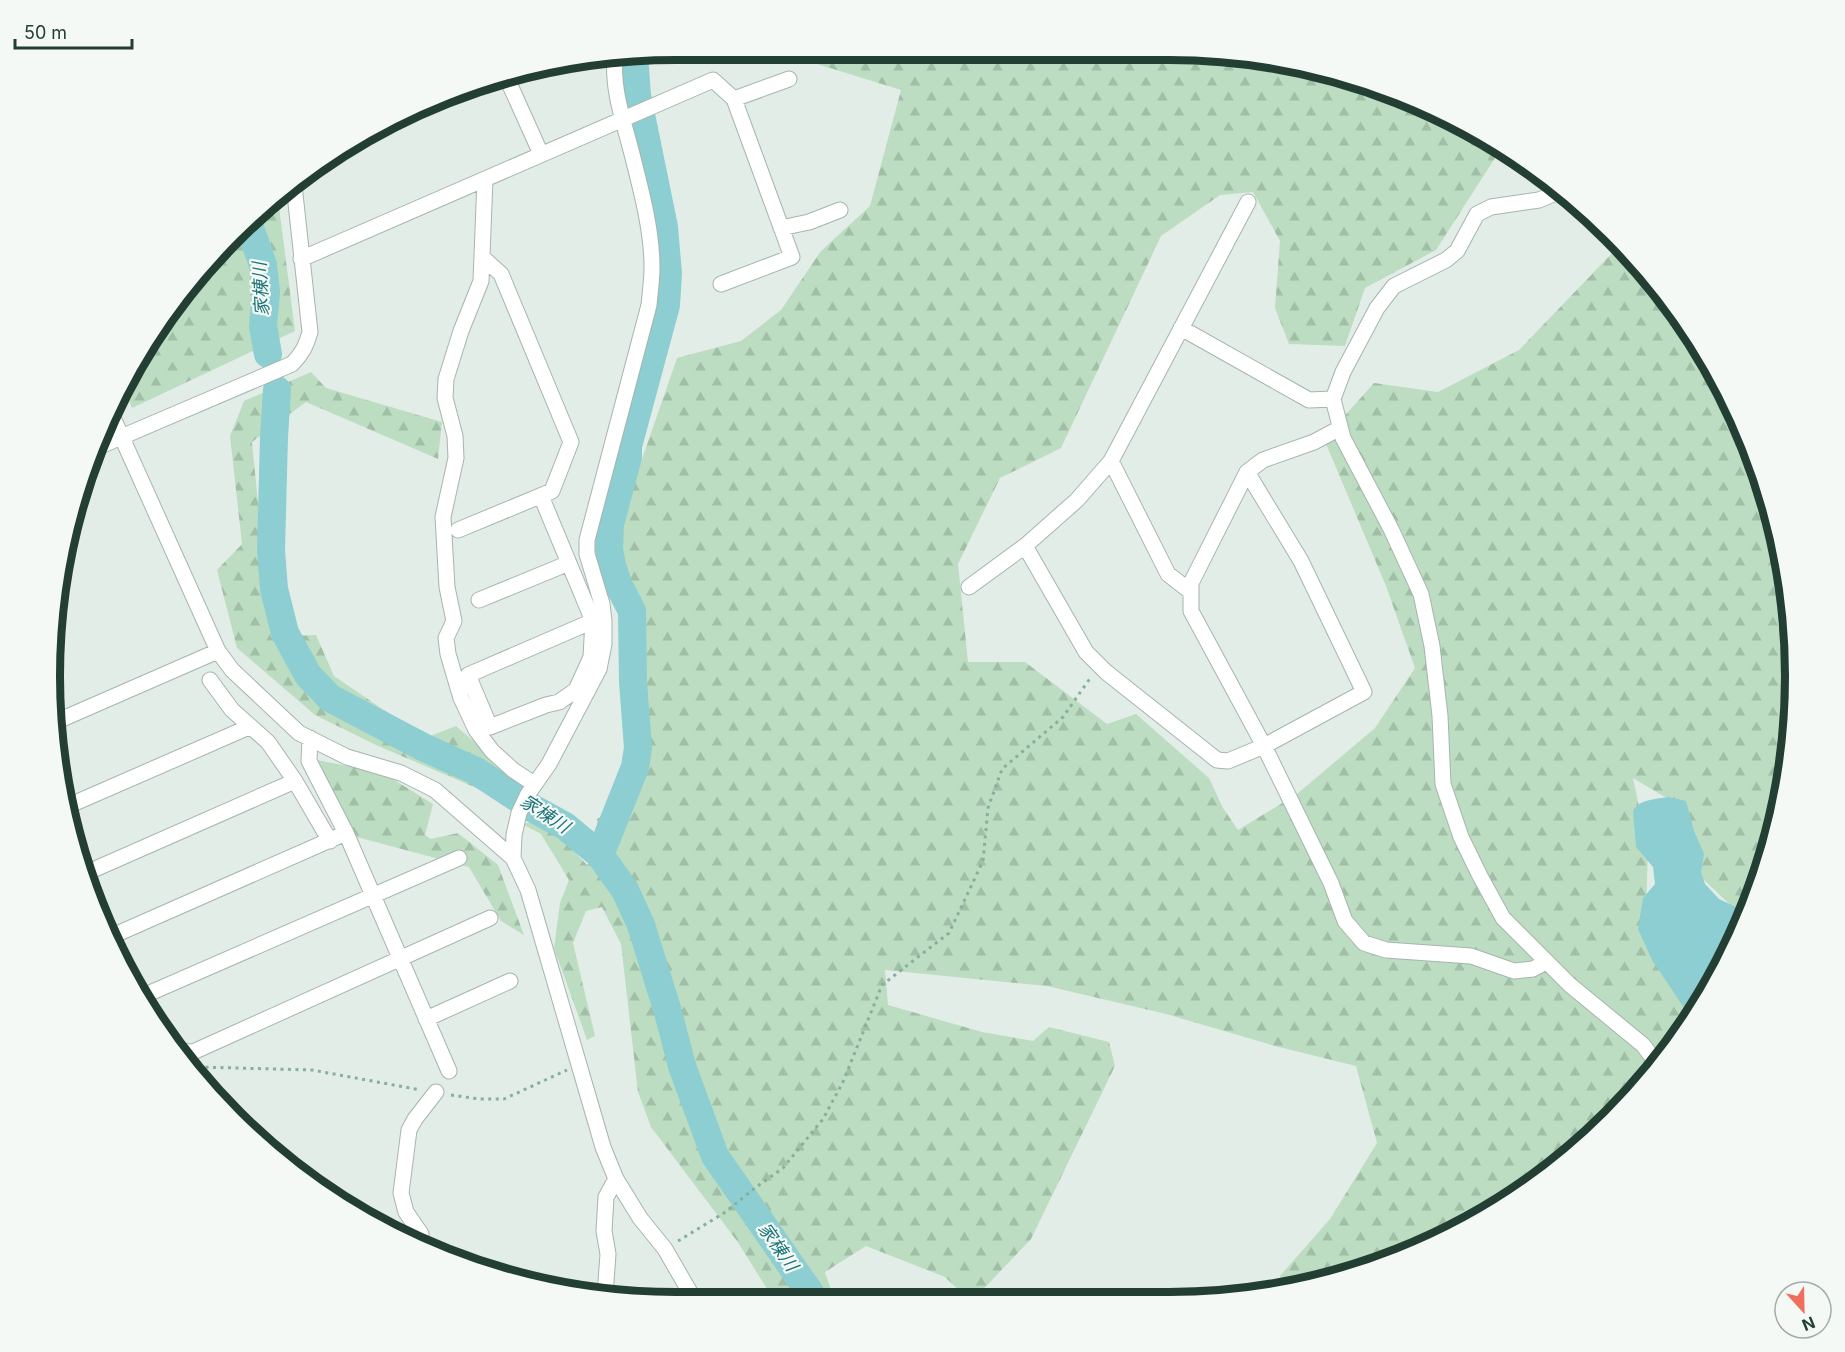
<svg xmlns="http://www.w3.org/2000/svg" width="1845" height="1352" font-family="Inter,'Noto Sans JP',sans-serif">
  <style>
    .forest { fill: url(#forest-firs) }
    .water { fill: #8cced1 }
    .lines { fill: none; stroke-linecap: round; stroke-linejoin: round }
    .river { stroke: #8cced1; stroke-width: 28 }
    .minor-casing { stroke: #a6b5ad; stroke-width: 17 }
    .path { stroke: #84b09d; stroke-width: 3; stroke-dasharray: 3 4.5; stroke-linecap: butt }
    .minor { stroke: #fff; stroke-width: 15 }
    .labels { text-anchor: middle; stroke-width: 4.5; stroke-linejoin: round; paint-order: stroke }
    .water-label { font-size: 18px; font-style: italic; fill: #1e7579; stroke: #f4f9f6 }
    .rim { fill: none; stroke: #233e33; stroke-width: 8 }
  </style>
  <defs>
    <pattern id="forest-firs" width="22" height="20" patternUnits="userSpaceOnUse" patternTransform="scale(1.5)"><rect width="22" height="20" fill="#bcddc1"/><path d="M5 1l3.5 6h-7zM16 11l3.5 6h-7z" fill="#a1bfa6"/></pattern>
  </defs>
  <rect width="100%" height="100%" fill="#e3ede7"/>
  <path class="forest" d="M772,50H1169L1331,71L1409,97L1502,147L1436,250L1365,288L1345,346L1289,344L1275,308L1280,241L1253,192L1220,195L1161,236L1061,448L1000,478L958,564L968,662H1025L1107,724L1136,714L1209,778L1223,808L1238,830L1297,794L1375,728L1415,668L1386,586L1324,439L1374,383L1438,392L1519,350L1620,245L1666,294L1731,399L1774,514L1794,635L1790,757L1762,877L1744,918L1702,878L1673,802L1633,778L1648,849L1645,942L1698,1008L1640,1089L1551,1173L1409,1255L1281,1289L1280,1276L1330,1219L1377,1143L1356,1066L1275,1046L1166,1014L1047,986L885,970L888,1005L982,1032L1033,1041L1049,1027L1109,1042L1115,1066L1031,1239L974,1299H968L945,1277L866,1246L825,1272L831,1290L818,1300H774L737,1241L651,1127L638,1092L621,944L602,907L586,911L573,943L595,1036L587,1040L554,948L560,903L569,880L541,834L522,824L535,821L570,847L587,865L598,857L597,819L635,797L640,748L632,662L614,540L677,358L741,341L781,310L821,251L870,206L901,90Z
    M278,199L295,331L132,408L123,385L205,263Z
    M311,372L326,388L442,422L438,459L306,402L252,442L271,637L316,635L334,676L425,738L456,726L517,779L502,799L376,745L315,715L237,648L217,570L242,544L230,436L244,401Z
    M317,760L383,773L433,804L425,835L431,839L458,833L498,865L524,935L501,921L469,867L353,836Z"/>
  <path class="water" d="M1669,797L1686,801L1694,831L1704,854L1701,872L1705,884L1719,899L1738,908L1745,915L1712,989L1691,1018L1652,960L1638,929L1643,898L1655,884L1653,867L1636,847L1633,811C1639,799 1657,799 1669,797Z"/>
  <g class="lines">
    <path class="river" d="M249,225L263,265L266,292L263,326L268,354
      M277,390L274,437L271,550L274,589L285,633L308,675L330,698L423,747L476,771L534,809L565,826L600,855L625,890L641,925L668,1012L682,1066L715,1156L815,1300
      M600,855L635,767L638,748L633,682L632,611L618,584L612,566L609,549L610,524L628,457V446L666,305L668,274L664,227L637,95L634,55"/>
    <g class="minor-casing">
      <path id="minor" d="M505,74L541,154
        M734,99L789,79
        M485,179L481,281L461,331L446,379L445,398L455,436L456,458L443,517L447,587L454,621L446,638L448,654L461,698L476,730L492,751L513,770L534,784
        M1563,190L1539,200L1491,207L1477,214L1457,251L1446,260L1394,286L1377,308L1343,372L1333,399L1343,438L1391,529L1421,594L1432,646L1440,716L1443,784L1461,837L1480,876L1503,918L1570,985L1643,1045L1658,1065
        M781,228L809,222L840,210
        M301,259L713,80L734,99L792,257L721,284
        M1181,328L1309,400L1333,399
        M110,411L218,651L232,670L299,733L347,757L401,773L435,790L513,858L528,890L603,1147L616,1179L640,1218L665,1249L695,1301
        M1340,428L1314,442L1263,460L1247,472L1191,583V611L1264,746L1331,883L1345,921L1364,943L1386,950L1471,956L1514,971L1533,969L1546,962
        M98,447L292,364C302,354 306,346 310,332L294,185
        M1111,461L1168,574L1191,592
        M541,496L593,621L468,675L490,727L546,705L559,702L576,690L591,657L593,621
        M458,530L552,491L571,442L501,274L482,257
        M1025,546L1086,652L1106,672L1217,760L1228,761L1264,746L1364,692L1301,561L1247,472
        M969,587L1025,546L1077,500L1111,461L1248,202
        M479,600L569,563
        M210,680L232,710L268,742L295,781L330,841
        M53,723L218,651
        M310,738L309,761L346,833L449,1071
        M68,806L249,727
        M513,858L514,835L519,813L528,794L549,764L599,669L604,644V621L602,604L587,554V540L649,305C650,293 652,280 652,268C652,231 642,194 633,158C625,125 612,92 615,58
        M86,873L295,781
        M110,937L346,833
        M143,996L459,858
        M426,1019L510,981
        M175,1051L193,1052L490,918
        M420,1245L421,1234L406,1212L401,1193L409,1130L415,1119L436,1092
        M605,1295L608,1254L604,1231L606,1197L616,1179"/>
    </g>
    <path class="path" d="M198,1067L312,1070L421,1090
      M451,1095L479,1099H504L567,1070
      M678,1241L724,1213L755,1188L783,1168L823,1119L843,1082L882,985L949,933L983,861L988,808L1002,769L1063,717L1091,677"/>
    <use href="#minor" class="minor"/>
  </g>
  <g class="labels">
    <g class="water-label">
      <text transform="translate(261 289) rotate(-93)" y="6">家棟川</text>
      <text transform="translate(545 814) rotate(33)" y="6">家棟川</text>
      <text transform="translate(778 1247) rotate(55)" y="6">家棟川</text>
    </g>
  </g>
  <path d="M0 0H1845V1352H0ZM676 60H1169A616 616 0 0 1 1785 676V676A616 616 0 0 1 1169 1292H676A616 616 0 0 1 60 676V676A616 616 0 0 1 676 60Z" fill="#f4f9f6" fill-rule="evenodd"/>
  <path class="rim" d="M676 60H1169A616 616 0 0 1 1785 676V676A616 616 0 0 1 1169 1292H676A616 616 0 0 1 60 676V676A616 616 0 0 1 676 60Z"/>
  <g transform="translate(1803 1310) rotate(158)"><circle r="28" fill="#f4f9f6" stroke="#a0aea8" stroke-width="1.5"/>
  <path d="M0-4.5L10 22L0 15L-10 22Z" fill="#f0705e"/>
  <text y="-9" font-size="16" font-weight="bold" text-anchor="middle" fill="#233e33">N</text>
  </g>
  <path d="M15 39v9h117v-9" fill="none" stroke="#233e33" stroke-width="3"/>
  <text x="24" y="39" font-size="18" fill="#233e33" stroke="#f4f9f6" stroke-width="4.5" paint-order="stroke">50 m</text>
</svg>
